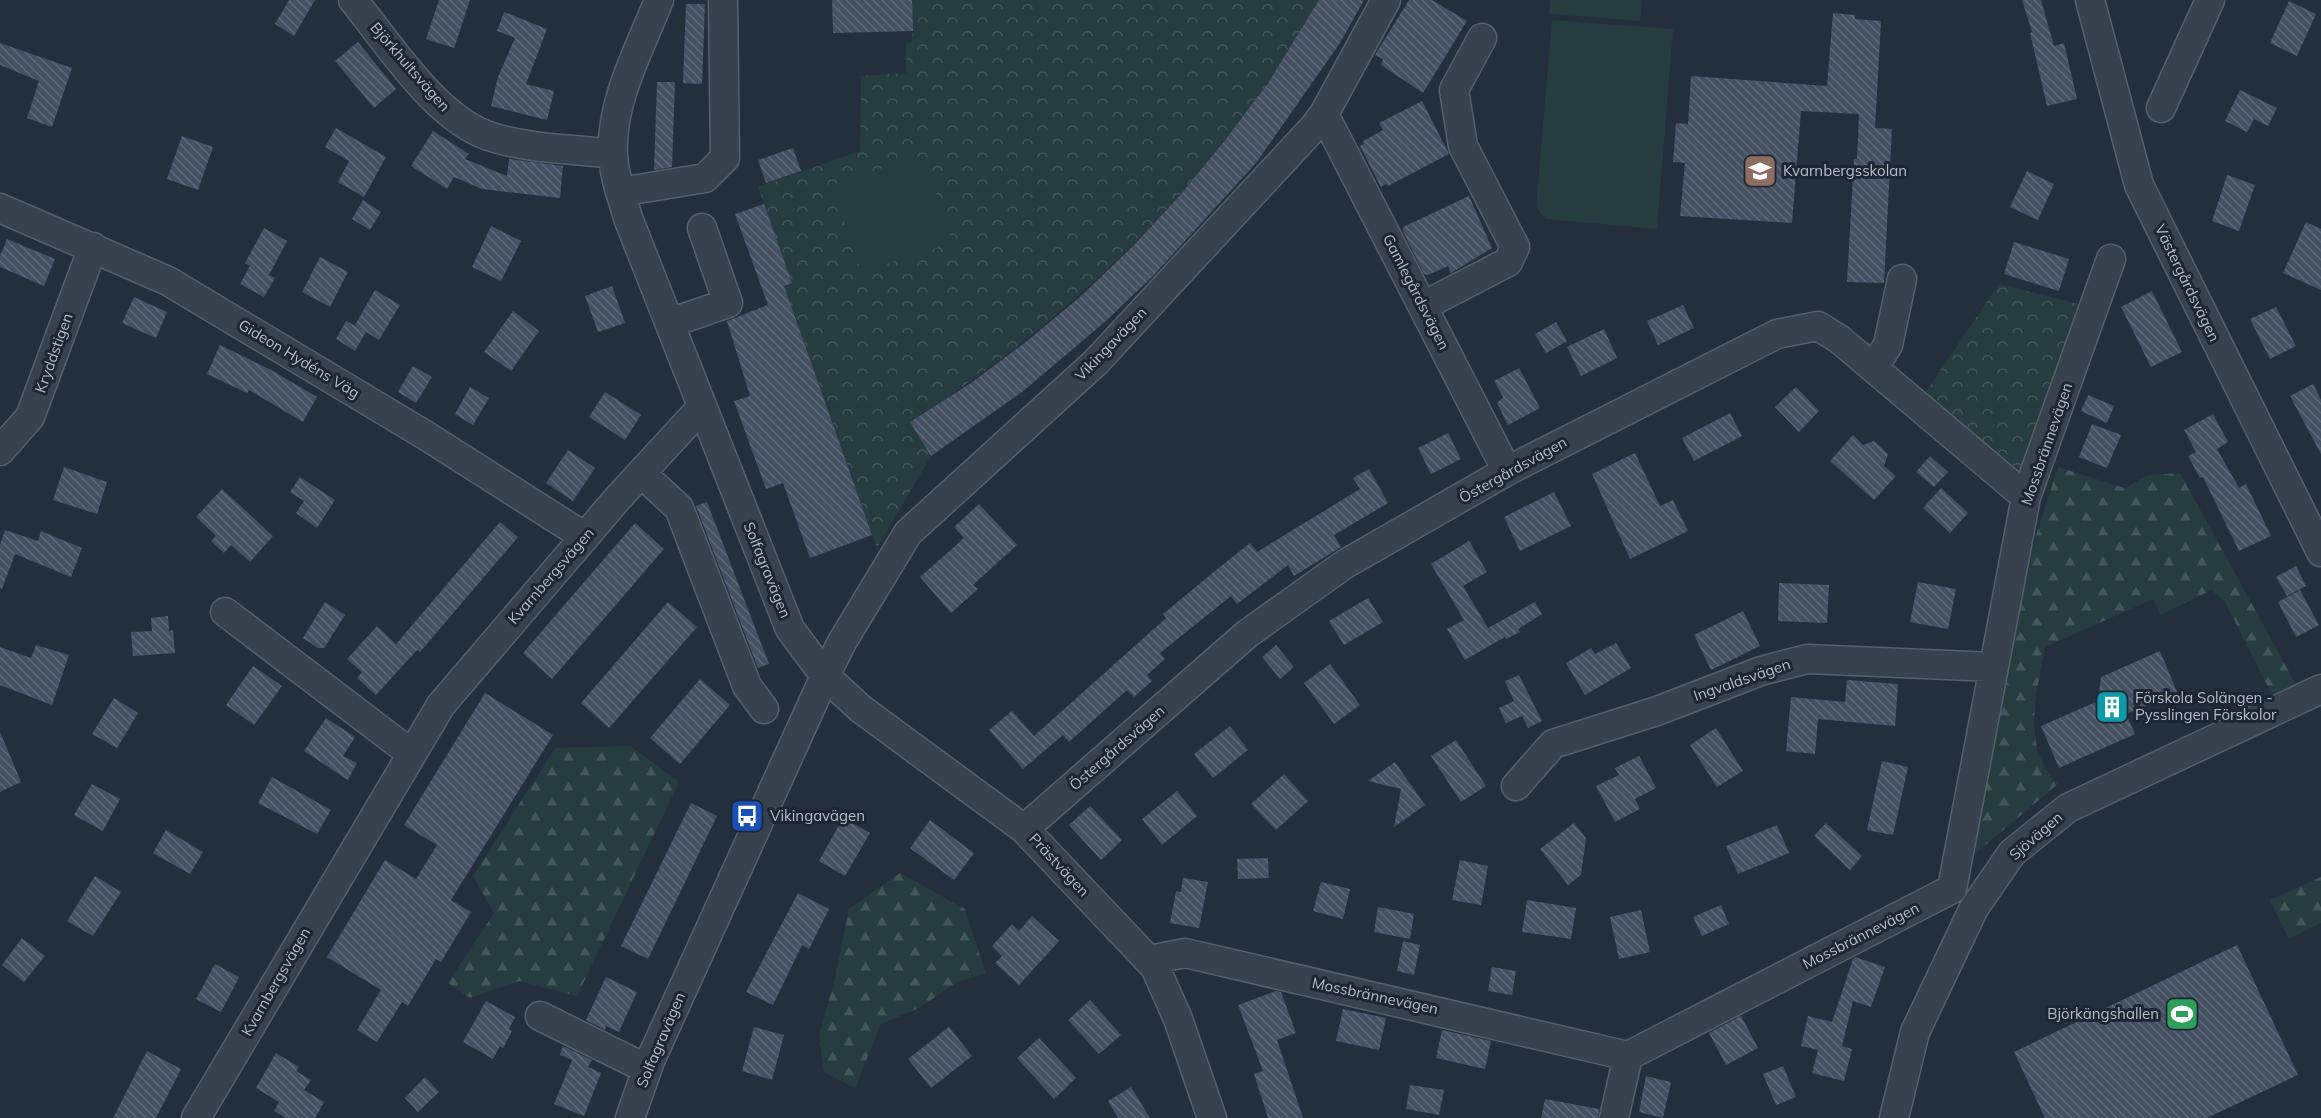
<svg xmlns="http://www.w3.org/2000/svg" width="2321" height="1118" font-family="Mulish,sans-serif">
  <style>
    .forest { fill: url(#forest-firs) }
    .park { fill: url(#park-crowns) }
    .garden { fill: #263c3f }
    .building { fill: url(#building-back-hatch) }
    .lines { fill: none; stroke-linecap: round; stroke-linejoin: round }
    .minor-casing { stroke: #565f6c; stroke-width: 31 }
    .minor { stroke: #38414e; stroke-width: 28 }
    .labels { text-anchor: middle; stroke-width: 6; stroke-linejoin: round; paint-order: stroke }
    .street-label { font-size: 15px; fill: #b4bcc9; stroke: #1d2633 }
    .poi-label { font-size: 15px; fill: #b4bcc9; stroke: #1d2633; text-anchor: start }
  </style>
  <defs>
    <pattern id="forest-firs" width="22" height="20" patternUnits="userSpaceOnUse" patternTransform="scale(1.5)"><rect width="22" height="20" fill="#263c3f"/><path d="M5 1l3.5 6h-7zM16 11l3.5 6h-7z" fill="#435659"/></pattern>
    <pattern id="park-crowns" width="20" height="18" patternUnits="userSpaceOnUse" patternTransform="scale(1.5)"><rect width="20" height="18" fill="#263c3f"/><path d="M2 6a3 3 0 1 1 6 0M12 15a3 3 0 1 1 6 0" fill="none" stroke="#435659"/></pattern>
    <pattern id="building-back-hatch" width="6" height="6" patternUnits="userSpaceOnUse" patternTransform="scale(1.5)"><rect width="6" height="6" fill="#455162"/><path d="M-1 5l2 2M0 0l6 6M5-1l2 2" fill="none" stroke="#5d6877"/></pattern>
  </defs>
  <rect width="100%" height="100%" fill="#242f3e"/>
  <path class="forest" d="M2058,467L2125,488L2148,475L2180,473L2299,690L2271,693L2224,600L2211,590L2161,615L2153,599L2045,647C2037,693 2020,746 2058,784L1971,857L2029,557Z
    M630,746L679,782L577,996L519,981L470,998L448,983L494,913L473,876L555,748Z
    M900,873L965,909L986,974L957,982L919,1008L881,1024L855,1088L824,1072L819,1036L835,978L849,909Z
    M2321,877V923L2289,939L2270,900Z"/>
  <path class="park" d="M912,0H1319C1220,176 1079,314 910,422L931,456L877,548L784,286L792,283L758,187L860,151L861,76L906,73V43L912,42Z
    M1999,284L2083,305L2021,474L1925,393Z"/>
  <path class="garden" d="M1550,0H1642L1640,21L1549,14Z
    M1552,20L1673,29L1657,229L1546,219L1536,207Z
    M924,155L952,243L861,272L833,184Z"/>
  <path class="building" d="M289,0H315L294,36L275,24Z
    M439,0H470L454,48L426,39Z
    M832,0H912L913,31L833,33Z
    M1319,0H1364L1340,43L1256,163L1154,275L1106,321L1022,392L931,456L910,422L971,383L1027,341L1081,296L1133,246L1181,194L1226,139L1268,83Z
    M1409,0H1432L1467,21L1423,93L1381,65L1383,59L1375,55Z
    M2022,0H2041L2054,46L2064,43L2077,99L2047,106L2030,33L2032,32Z
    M2289,1L2316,14L2297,56L2270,43Z
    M686,4H705L702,84L683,83Z
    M504,12L547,29L526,84L554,91L547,120L491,106L498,77L515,38L497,31Z
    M1833,13L1855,15V19L1881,21L1875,128L1892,129L1884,283L1847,282L1854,159H1857L1859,114L1801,111L1792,223L1680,216L1685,163L1673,162L1676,123L1688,124L1691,76L1827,86Z
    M358,42L396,89L374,108L335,61Z
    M0,43L72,68L52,127L27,118L39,81L0,65Z
    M657,82H675L672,167L654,170Z
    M2240,90L2277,108L2268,126L2254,119L2247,132L2225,121Z
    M1422,101L1449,154L1388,186L1386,184L1381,187L1360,146L1364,144L1363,141L1383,130L1379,123Z
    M336,128L386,157L364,197L338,182L349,161L325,147Z
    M433,131L469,154L465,159L507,176L509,159L563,166L560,198L482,189L454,177L447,189L411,166Z
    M182,136L213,147L198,190L167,179Z
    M793,148L801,171L766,183L758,160Z
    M2027,171L2054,184L2038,220L2010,207Z
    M2227,175L2255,185L2239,231L2212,221Z
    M1469,196L1492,248L1451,273L1448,266L1428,275L1424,274L1403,231V227Z
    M363,200L381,212L370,230L352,219Z
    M764,204L792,283L784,286L872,535L810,558L783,483L766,489L734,401L750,396L727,321L768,305L735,214Z
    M2306,222L2321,229V290L2283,273Z
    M491,226L521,241L501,281L472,267Z
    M264,228L287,241L269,275L275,278L264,297L240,284L250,266L245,263Z
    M7,239L55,259L44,286L0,267V256Z
    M2014,242L2069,259L2059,291L2004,274Z
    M320,257L348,272L330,307L302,292Z
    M612,286L625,323L598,332L585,296Z
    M375,290L400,305L379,340L366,332L355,351L336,339L346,321L361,329L355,325Z
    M2152,291L2182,352L2151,367L2121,307Z
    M134,297L167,312L156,338L122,323Z
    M1683,305L1694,328L1658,345L1647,321Z
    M2276,307L2296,346L2270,359L2250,319Z
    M513,311L539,331L511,371L484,352Z
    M1556,322L1567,341L1546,353L1535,334Z
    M1604,329L1617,358L1581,376L1567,347Z
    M220,345L271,370L317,397L303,422L249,390L247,393L207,374Z
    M413,366L432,377L416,403L398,392Z
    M1519,368L1540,408L1508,425L1497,403L1503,397L1494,381Z
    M2313,384L2321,400V454L2290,396Z
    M470,387L489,398L473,425L455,414Z
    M1796,387L1819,411L1799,432L1775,407Z
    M605,392L641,415L625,440L589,417Z
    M2088,395L2114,406L2107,423L2081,411Z
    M1730,413L1742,436L1694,461L1682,438Z
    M2213,414L2228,442L2217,449L2239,488L2246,484L2271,536L2239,551L2203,477L2200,478L2188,456L2196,452L2184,430Z
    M2092,424L2121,435L2107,468L2079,457Z
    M1448,433L1461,459L1431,474L1418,448Z
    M1853,435L1863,445L1874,441L1888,454L1884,466L1896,476L1874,500L1830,461Z
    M568,450L595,468L573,501L546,483Z
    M1635,453L1660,506L1673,500L1688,531L1630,559L1592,474Z
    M1930,456L1948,472L1934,487L1916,472Z
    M64,467L107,482L97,514L53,500Z
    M1369,469L1388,503L1334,535L1341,547L1294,576L1288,565L1237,604L1231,596L1160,653L1165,659L1147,675L1152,681L1134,697L1127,690L1069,742L1063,735L1023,769L989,730L1012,711L1034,736L1166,618L1163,614L1215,571L1250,543L1257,552L1360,489L1353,478Z
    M300,477L335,500L317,528L296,513L304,501L290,492Z
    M1941,488L1968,513L1950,533L1923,508Z
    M222,489L273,536L250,562L231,545L224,553L211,541L216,536L196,517Z
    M1554,492L1571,526L1520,551L1504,517Z
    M707,502L769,664L758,668L696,506Z
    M979,504L1017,545L973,585L978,589L951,613L920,577L964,538L954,527Z
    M500,522L518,537L420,652L417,650L376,695L357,678L362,672L347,659L377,626L396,644Z
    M635,523L664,549L552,679L523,653Z
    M5,530L38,541L41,531L82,548L71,577L15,554L2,589L0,588V545Z
    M1469,541L1487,572L1463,586L1488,628L1535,602L1542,614L1518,629L1520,632L1506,639L1505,637L1465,660L1447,629L1464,620L1431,564Z
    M2296,566L2306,586L2287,596L2276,577Z
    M1918,582L1956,589L1948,629L1910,622Z
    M1779,583L1829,585L1827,623L1778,621Z
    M2300,590L2319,625L2296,637L2278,602Z
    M1368,598L1383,622L1344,645L1329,621Z
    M325,602L345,615L324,648H318L303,638Z
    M668,602L697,627L609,728L581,703Z
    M1743,611L1760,646L1711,670L1694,635Z
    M168,616L169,631L173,630L175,653L133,656L131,632L152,631L151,618Z
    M1616,643L1631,668L1585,695L1566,663L1591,648L1595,654Z
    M36,645L69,655L52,705L0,685V647L31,658Z
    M1276,645L1294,667L1280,679L1262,657Z
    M2160,651L2177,692L2126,714L2135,734L2059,768L2041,726L2098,701L2101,677Z
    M1330,664L1360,705L1334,724L1304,683Z
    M253,666L282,686L254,725L226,705Z
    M1519,675L1542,721L1528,728L1522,716L1506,723L1499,708L1514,701L1505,681Z
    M700,679L730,705L680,764L650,738Z
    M1847,680L1898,684L1895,726L1818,719L1815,754L1786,751L1791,697L1845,702Z
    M485,693L553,735L451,900L471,912L441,962L436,959L408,1006L402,1002L377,1042L357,1030L381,990L327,957L385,860L416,879L437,845L404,825Z
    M114,698L138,713L117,748L92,734Z
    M326,718L355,737L343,756L357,763L348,780L304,751Z
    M1230,726L1248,750L1213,778L1194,754Z
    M1716,728L1743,771L1717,787L1690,745Z
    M0,732L21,782L0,792Z
    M1456,740L1486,786L1461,802L1431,756Z
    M1639,756L1656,788L1635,799L1640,809L1615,822L1596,786L1619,775L1615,768Z
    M1882,761L1908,767L1893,835L1867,830Z
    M1395,762L1425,805L1394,827L1401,789L1368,781Z
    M1284,774L1308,801L1276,830L1251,804Z
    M272,777L331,810L317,834L258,803Z
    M92,784L120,799L103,831L74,815Z
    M1177,791L1197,816L1162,845L1142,819Z
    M691,803L717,816L648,959L621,946Z
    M1090,806L1122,840L1101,860L1069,825Z
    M843,818L870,833L845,876L819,861Z
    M930,820L974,853L954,880L910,848Z
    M1574,823L1586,838L1581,875L1568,885L1540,849Z
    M1826,823L1862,856L1850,870L1814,836Z
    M1777,825L1789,853L1738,874L1726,846Z
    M166,830L203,852L190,874L153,853Z
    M1268,858L1269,878L1238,879L1237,859Z
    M1460,860L1488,866L1481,905L1452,900Z
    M95,876L121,892L93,936L67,921Z
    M1183,878L1208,882L1199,928L1170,923L1176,891L1181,892Z
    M1321,882L1350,889L1343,919L1313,911Z
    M798,893L829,909L809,949L802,945L773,1005L746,992Z
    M1527,900L1576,908L1571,939L1522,932Z
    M1721,905L1729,924L1702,936L1693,917Z
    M1378,907L1414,914L1410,939L1374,932Z
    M1641,910L1650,952L1619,959L1610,917Z
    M1032,916L1059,941L1019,985L995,963L1002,956L992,946L1012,924L1019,931Z
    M22,938L45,956L24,982L2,965Z
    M1403,941L1420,945L1414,975L1397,971Z
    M2237,945L2298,1075L2207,1118H2045L2014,1052Z
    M1855,957L1885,967L1871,1007L1853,1001L1842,1046L1852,1049L1844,1081L1812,1073L1818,1050L1801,1046L1808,1016L1832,1022L1853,959Z
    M215,964L239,977L221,1012L196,999Z
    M1492,967L1516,971L1512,995L1488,991Z
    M606,977L637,992L619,1032L606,1026L605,1030L586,1020Z
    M1276,991L1281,992L1296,1033L1277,1040L1303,1118H1268L1254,1074L1263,1071L1238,1005Z
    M1090,1000L1121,1035L1099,1054L1068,1020Z
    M486,1001L515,1017L509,1029L512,1031L503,1048L500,1046L493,1059L463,1042Z
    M1343,1009L1386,1018L1379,1050L1336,1041Z
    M1741,1016L1758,1048L1726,1065L1709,1033Z
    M754,1027L784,1035L772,1080L742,1071Z
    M949,1027L972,1056L931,1088L908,1059Z
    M1442,1030L1491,1041L1485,1069L1436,1058Z
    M1039,1038L1076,1078L1054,1099L1017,1058Z
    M563,1046L592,1060L588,1067L601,1073L584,1116L554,1104L572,1060L560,1055Z
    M147,1051L181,1069L156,1118H113Z
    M276,1053L299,1067L296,1071L311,1080L304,1090L324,1102L315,1118H286L274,1111L279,1102L256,1088Z
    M1783,1066L1796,1097L1776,1105L1763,1074Z
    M1646,1076L1671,1082L1663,1118L1639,1112Z
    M425,1077L439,1092L418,1112L405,1098Z
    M1410,1085L1444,1090L1439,1115L1406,1109Z
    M1131,1087L1150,1118H1118L1108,1101Z
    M1545,1099L1599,1109L1598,1118H1541Z"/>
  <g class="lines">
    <g class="minor-casing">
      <path id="minor" d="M353,0C389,44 438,123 495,138C532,149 574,149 613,154
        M2090,0L2139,185L2321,552
        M2161,108L2210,0
        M1324,114L1507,471
        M620,192L705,178L725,158L723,0
        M0,208L168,281L425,435L585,537
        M1423,306L1508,262L1515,247L1463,146L1454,90L1482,38
        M670,323L728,303L702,228
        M1874,367L1888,345L1902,279
        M0,451L30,417L93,247
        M641,473L679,508L747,686L764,709
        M225,612L412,754
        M1516,786L1553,744L1657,711L1761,671L1807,659L1994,667
        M1024,829L1247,634L1345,564L1507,471L1777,334L1818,326L1839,339L2026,497
        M1149,960L1185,953L1628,1056L1952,889L2026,497L2111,259
        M540,1016L647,1069
        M196,1118L441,705L618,498L702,407
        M630,1118L650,1061L825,676L790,629L628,218C622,197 614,176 613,155C610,102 640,48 659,0
        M1212,1118L1178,1019L1155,967L1024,829L861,709L825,676L842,642L908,533L1096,362L1314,127L1324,114L1386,0
        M1614,1118L1628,1056
        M1894,1118L1915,1032L1974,908L2012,853L2068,808L2321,689"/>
    </g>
    <use href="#minor" class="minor"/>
  </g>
  <defs>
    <g id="school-square" transform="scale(1.725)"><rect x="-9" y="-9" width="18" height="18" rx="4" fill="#8d6e63" stroke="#1d2633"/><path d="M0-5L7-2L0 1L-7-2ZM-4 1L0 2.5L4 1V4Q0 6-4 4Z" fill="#fff"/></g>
    <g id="building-square" transform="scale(1.725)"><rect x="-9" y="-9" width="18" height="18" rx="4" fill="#0f9aa8" stroke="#1d2633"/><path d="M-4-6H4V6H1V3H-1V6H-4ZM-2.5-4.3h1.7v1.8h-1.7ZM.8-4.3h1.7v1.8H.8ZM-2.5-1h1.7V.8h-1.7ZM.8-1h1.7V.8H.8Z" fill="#fff"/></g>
    <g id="bus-square" transform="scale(1.725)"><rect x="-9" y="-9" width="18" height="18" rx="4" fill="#1a4fb4" stroke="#1d2633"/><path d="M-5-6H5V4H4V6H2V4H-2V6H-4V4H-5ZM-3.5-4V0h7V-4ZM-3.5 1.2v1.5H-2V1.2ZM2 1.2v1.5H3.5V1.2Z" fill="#fff"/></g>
    <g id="stadium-square" transform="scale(1.725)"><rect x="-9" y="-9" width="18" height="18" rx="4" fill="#2e9e5b" stroke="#1d2633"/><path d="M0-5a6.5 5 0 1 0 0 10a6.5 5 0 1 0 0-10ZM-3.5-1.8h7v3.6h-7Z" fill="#fff"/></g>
  </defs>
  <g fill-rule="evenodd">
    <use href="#school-square" x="1760" y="171"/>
    <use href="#building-square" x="2112" y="707"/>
    <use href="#bus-square" x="747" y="816"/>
    <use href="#stadium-square" x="2182" y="1014"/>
  </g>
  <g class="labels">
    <g class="street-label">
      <text transform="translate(410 67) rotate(49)" y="5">Björkhultsvägen</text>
      <text transform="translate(2187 283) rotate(64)" y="5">Västergårdsvägen</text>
      <text transform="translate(1416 292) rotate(63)" y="5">Gamlegårdsvägen</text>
      <text transform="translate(1111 344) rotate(-46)" y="5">Vikingavägen</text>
      <text transform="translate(54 353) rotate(-70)" y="5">Kryddstigen</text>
      <text transform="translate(299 359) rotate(31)" y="5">Gideon Hydéns Väg</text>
      <text transform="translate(2047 444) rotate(-71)" y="5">Mossbrännevägen</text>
      <text transform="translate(1513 470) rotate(-29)" y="5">Östergårdsvägen</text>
      <text transform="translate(767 570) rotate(68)" y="5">Solfagravägen</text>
      <text transform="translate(551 576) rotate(-49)" y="5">Kvarnbergsvägen</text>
      <text transform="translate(1742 680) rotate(-19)" y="5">Ingvaldsvägen</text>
      <text transform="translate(1117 748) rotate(-41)" y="5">Östergårdsvägen</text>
      <text transform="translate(2036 836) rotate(-41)" y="5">Sjövägen</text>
      <text transform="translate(1059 865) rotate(47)" y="5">Prästvägen</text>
      <text transform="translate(1861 936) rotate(-27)" y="5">Mossbrännevägen</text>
      <text transform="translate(276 982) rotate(-60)" y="5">Kvarnbergsvägen</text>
      <text transform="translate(1375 996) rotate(12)" y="5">Mossbrännevägen</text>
      <text transform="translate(661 1040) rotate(-67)" y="5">Solfagravägen</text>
    </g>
    <g class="poi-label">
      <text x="1783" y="176">Kvarnbergsskolan</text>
      <text x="2135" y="703">Förskola Solängen -<tspan x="2135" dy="17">Pysslingen Förskolor</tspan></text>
      <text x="770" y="821">Vikingavägen</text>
      <text x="2159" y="1019" text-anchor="end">Björkängshallen</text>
    </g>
  </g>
</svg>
